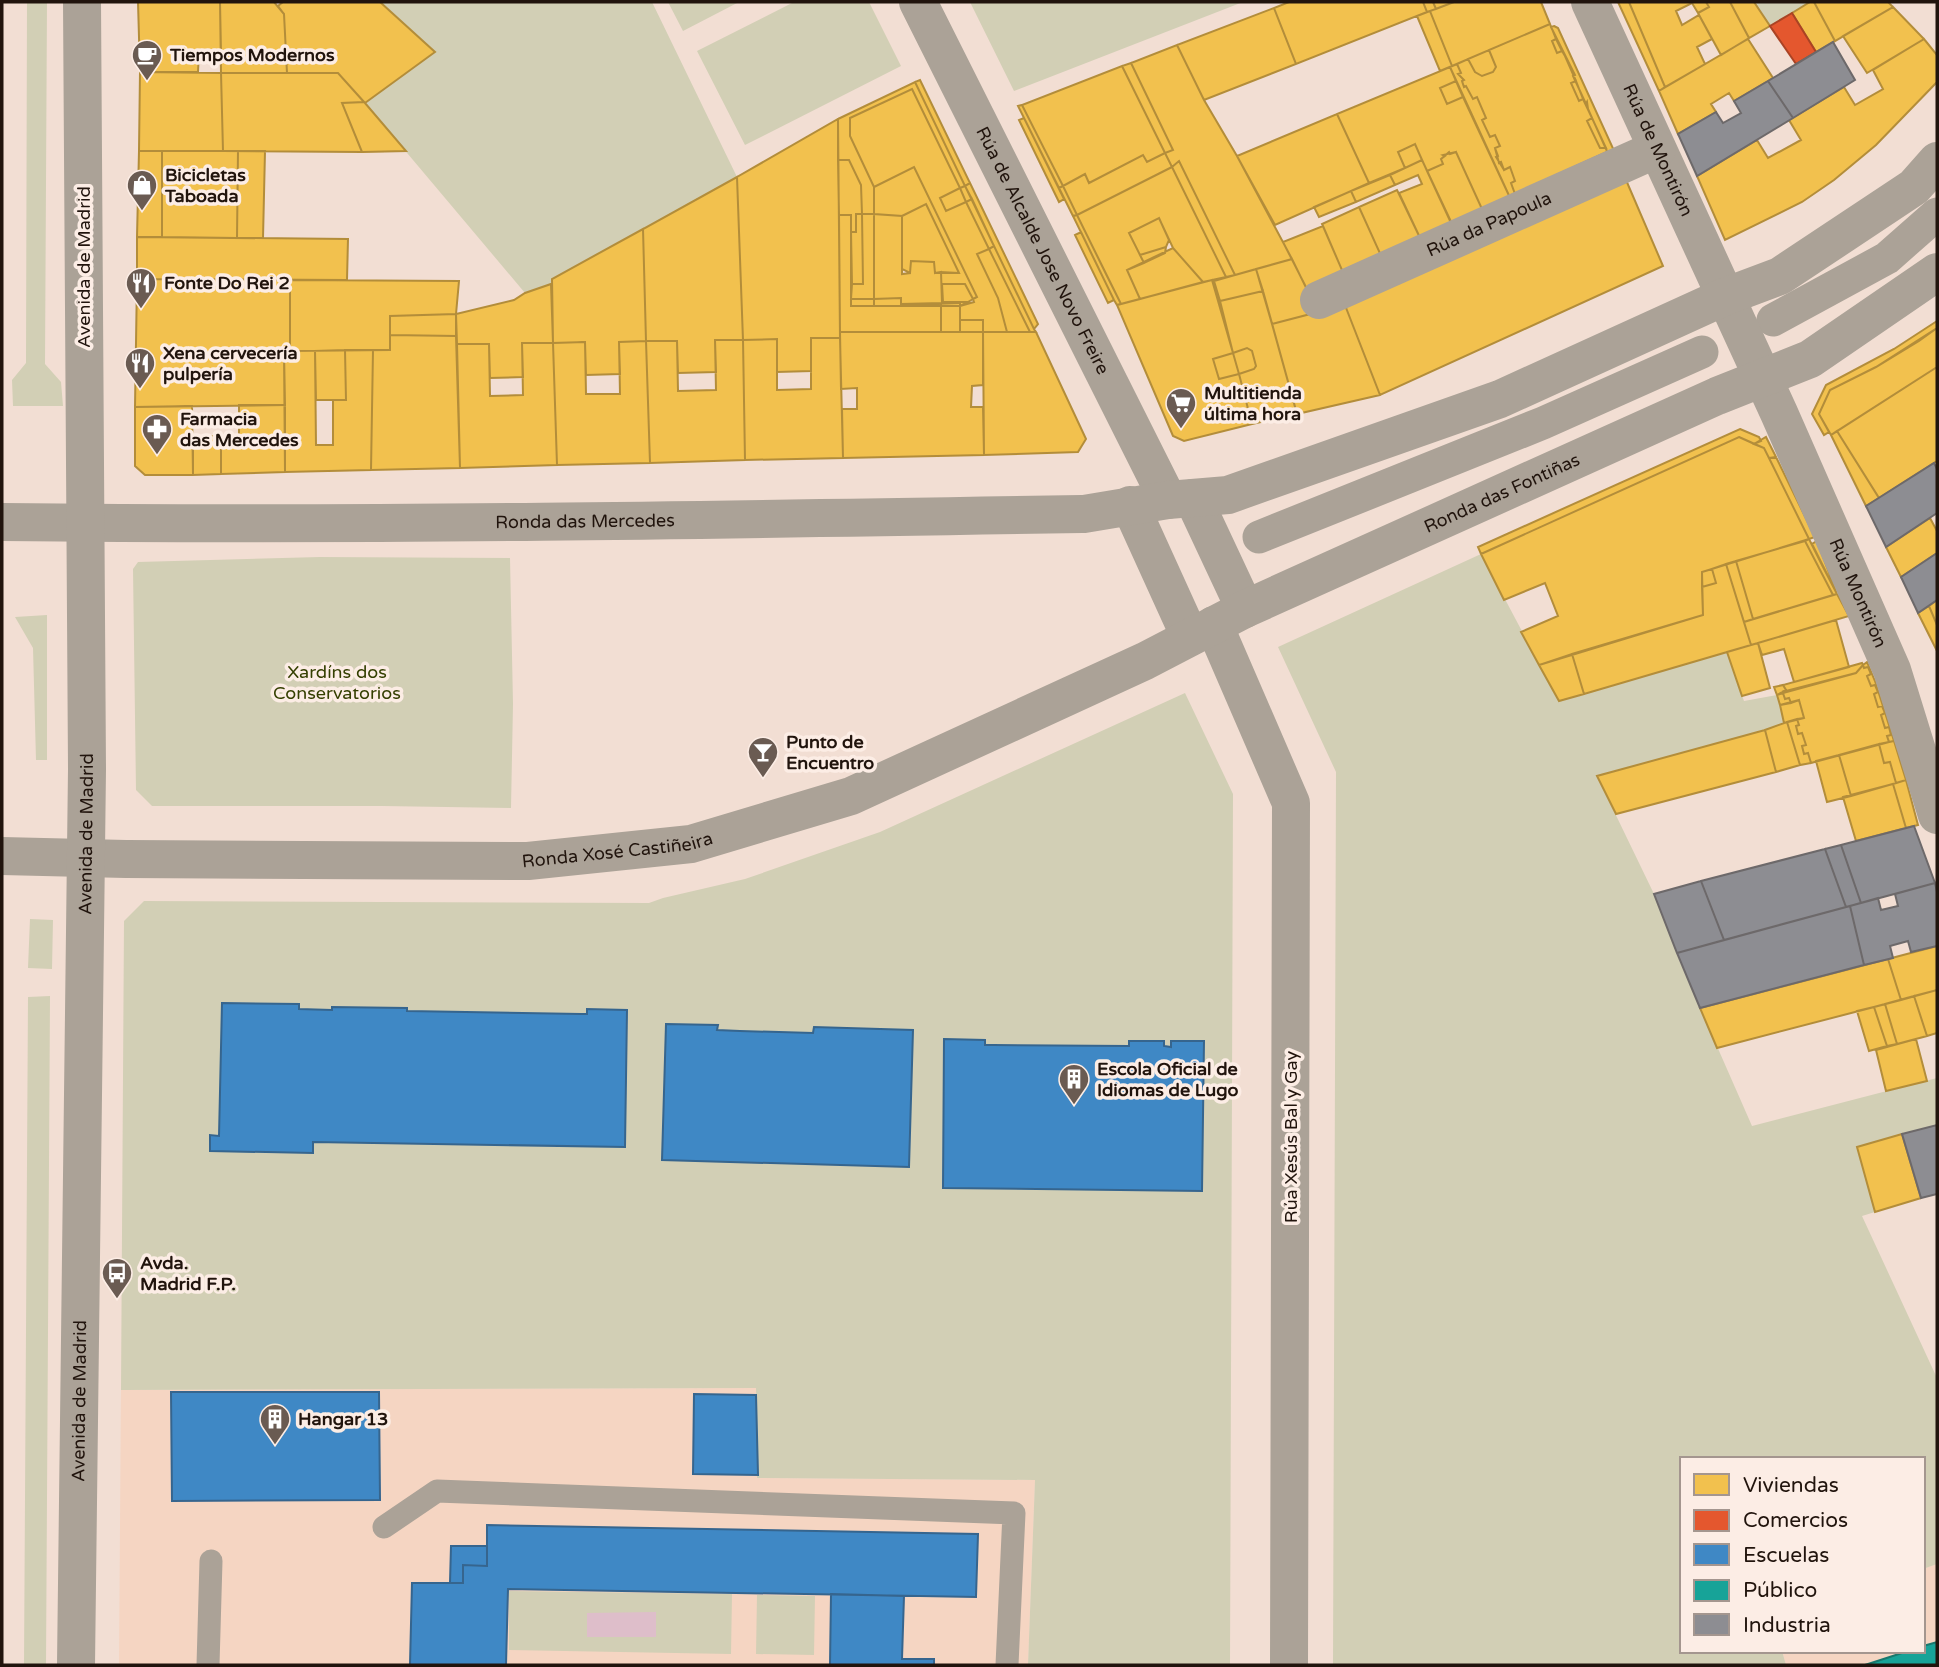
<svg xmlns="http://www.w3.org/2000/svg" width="1939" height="1667" font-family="'Varela Round',sans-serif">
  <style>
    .built { fill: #f5d5c2 }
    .green { fill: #d2cfb5 }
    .water { fill: #debeca }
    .homes { fill: #f2c14e; stroke: #b38d3a; stroke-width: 2 }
    .shops { fill: #e4572e; stroke: #aa4324; stroke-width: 2 }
    .schools { fill: #3f88c5; stroke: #36658e; stroke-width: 2 }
    .public { fill: #17a398; stroke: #1a786e; stroke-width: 2 }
    .industry { fill: #8d8d92; stroke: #6d696a; stroke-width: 2 }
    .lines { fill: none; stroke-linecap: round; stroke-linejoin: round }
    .service { stroke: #aba297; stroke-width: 23 }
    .pedestrian { stroke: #aba297; stroke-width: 33 }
    .minor { stroke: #aba297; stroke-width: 38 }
    .tertiary { stroke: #aba297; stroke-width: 38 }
    .labels { text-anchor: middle; stroke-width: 7; stroke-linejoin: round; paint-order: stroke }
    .poi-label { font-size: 18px; font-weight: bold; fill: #21140d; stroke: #fcede5; text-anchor: start }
    .street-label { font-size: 18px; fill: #21140d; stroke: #fcede5 }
    .park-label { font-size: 18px; fill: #343f01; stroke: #fcede5 }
  </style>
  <rect width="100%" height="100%" fill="#f2ded3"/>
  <path class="built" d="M756,1388L758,1478L1035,1480L1028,1665H119L121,1390Z
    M1937,1564V1665H1786L1782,1651H1923V1569Z"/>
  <path class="green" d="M27,2H47L45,364L61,382L63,406H13L12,380L26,363Z
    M380,2H652L737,177L552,279L551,284L525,293L365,103L435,52Z
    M668,2H739L683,31Z
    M794,2H869L901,66L745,145L697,51Z
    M970,2H1243L1014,91Z
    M1754,2H1810L1770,26Z
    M1481,554L1559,701L1727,652L1744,701L1777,695L1785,725L1597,776L1654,894L1680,962L1752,1126L1937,1078V1125L1857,1148L1875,1212L1862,1216L1937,1378V1564L1923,1569V1459H1682V1651H1782L1786,1665H1333L1336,772L1278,647Z
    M320,557L510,558L513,704L511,808L382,806H152L136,790L133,569L138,562Z
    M47,615V760H36L33,648L15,617Z
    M1185,693L1233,794L1230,1665H1028L1035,1480L757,1478L756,1388L121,1390L124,921L144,901L649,903L663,898L745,879L880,832Z
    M30,919L53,920L52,969L28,968Z
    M50,996L46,1665H24L28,997Z
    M509,1591L732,1594L731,1654L509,1650Z
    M757,1595L815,1596L814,1655L756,1654Z"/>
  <path class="water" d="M656,1612V1637H587V1613Z"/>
  <path class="homes" d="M138,2H220L221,52L199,51L198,72H140Z
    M220,2H274L284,14L287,73H221Z
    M283,2H380L435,52L365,103L338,73H287L284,14L278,6Z
    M1289,2H1423L1427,12L1296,64L1274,8Z
    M1423,2H1433L1436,9L1427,12Z
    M1433,2H1454L1436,9Z
    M1454,2H1541L1550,24L1452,66L1430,11Z
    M1618,2H1629L1665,87L1659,91Z
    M1629,2H1706L1709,7L1698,13L1692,3L1676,11L1682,25L1699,15L1712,39L1697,47L1705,64L1665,87Z
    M1706,2H1730L1749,38L1721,55L1698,13L1709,7Z
    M1730,2H1754L1770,26L1749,38Z
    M1810,2H1814L1835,41L1816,52L1792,13Z
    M1814,2H1888L1893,7L1835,41Z
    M1893,7L1924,39L1867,73L1843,36Z
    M1274,8L1296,64L1204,100L1177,45Z
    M1430,11L1452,66L1440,71L1417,16Z
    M1550,24L1556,39L1552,41L1557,53L1562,51L1565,56L1576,81L1571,83L1579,101L1583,99L1592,118L1587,121L1600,148H1606L1607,152L1515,194L1511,183L1515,181L1510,167L1504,170L1496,157L1498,156L1495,148L1500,146L1495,135L1490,137L1482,120L1486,118L1477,97L1473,99L1466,86L1464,87L1462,81L1464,80L1458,74L1461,73L1457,64L1468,59L1475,72L1482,76L1493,72L1496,67L1489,50Z
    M1554,26L1558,28L1616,155L1610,158L1588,109L1587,102L1586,104L1573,76L1575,75L1551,27Z
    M1556,39L1562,51L1557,53L1552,41Z
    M1748,39L1773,78L1734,101L1729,93L1711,104L1716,112L1678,134L1659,91Z
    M1924,39L1937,55V82L1876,145L1834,180L1802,202L1725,240L1697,176L1757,140L1768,158L1801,140L1789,120L1844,87L1855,105L1883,89L1873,70Z
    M1177,45L1204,100L1237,156L1292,259L1235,275L1179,161L1172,167L1165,153L1173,150L1131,63Z
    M1489,50L1496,67L1493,72L1482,76L1475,72L1468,59Z
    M1131,63L1173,150L1165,153L1122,66Z
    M1457,64L1461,73L1458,74L1464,80L1462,81L1464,87L1466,86L1473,99L1477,97L1486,118L1482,120L1490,137L1495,135L1500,146L1495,148L1499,163L1501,162L1504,170L1510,167L1515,181L1511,183L1515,194L1512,202L1450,67Z
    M1122,66L1165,153L1147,162L1143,155L1089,183L1085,174L1063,186L1022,105Z
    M1450,67L1456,81L1440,88L1447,104L1463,97L1512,202L1482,209L1456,152L1443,155L1445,156L1441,159L1443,164L1427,171L1415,144L1398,152L1405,168L1369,183L1337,114Z
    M140,72L221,73L223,151H139Z
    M221,73H338L364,102L342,103L362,152L223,151Z
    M920,80L970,183L965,186L915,82Z
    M1456,81L1463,97L1447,104L1440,88Z
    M1576,81L1583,99L1579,101L1571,83Z
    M915,82L965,186L960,188L912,89L850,118V136L874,187V214H862L861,185L849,160H838V119Z
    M912,89L960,188L940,198L946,211L966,202L989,249L977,254L998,298L1007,332H983V320H960V306L974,302L973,299L977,297L914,167L874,187L850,136V118Z
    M364,102L365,103L406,151L362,152L342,103Z
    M1022,105L1063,186L1059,188L1018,106Z
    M1337,114L1369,183L1275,225L1237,156Z
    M1024,118L1064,199L1059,202L1019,120Z
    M1592,118L1606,148H1600L1587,121Z
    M838,119L840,338H811V371L777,372V339L743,340L737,177Z
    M1415,144L1422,160L1405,168L1398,152Z
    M139,151H162V237H137Z
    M162,151H238L237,238L162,237Z
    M238,151H265L263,238H237Z
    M1449,152L1450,154L1456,152L1482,209L1451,223L1427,171L1443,164L1441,159Z
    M1165,153L1172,167L1077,215L1063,186L1085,174L1089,183L1143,155L1147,162Z
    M838,160H849L861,185L862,214H856V232H851V215H839Z
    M1422,160L1454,228L1422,242L1399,193L1422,184L1418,175L1395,185L1390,175Z
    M1179,161L1235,275L1226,277L1172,167Z
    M914,167L977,297L973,299L965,284H942L943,302H968L960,306V303H942L941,272L959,273L926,204L902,216L874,214V187Z
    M1172,167L1226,277L1203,282L1173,248L1159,218L1129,233L1144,263L1127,270L1140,299L1121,304L1077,215Z
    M1623,173L1663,266L1380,395L1343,300Z
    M1390,175L1395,185L1356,202L1351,191Z
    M737,177L743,340H715L716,372L678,373L677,341H646L643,229Z
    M970,183L1038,324L1034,329L965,186Z
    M965,186L972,199L966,202L960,188Z
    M1063,186L1077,215L1073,216L1059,188Z
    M960,188L966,202L946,211L940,198Z
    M1397,190L1422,242L1383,260L1359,207Z
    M1351,191L1356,202L1319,217L1314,207Z
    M972,199L994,246L989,249L966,202Z
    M926,204L959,273H935L934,262L911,261L910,273L902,269V216Z
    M1359,207L1383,260L1345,277L1322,224Z
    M856,214H862L863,284H852L851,232H856Z
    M862,214H874V299H851L852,284H863Z
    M874,214L902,216V274L910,273L911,261L934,262L935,273L941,272L942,303H960V306L901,304V298L874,299Z
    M839,215H851V306H941V332H840Z
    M1077,215L1107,276L1121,304L1117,305L1114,300L1073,216Z
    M1159,218L1169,240L1166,247L1140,255L1129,233Z
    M1323,226L1345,277L1309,293L1283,242Z
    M643,229L646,341L619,342L620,374L586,375L585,342L553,343L552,279Z
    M1081,232L1114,300L1108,303L1075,235Z
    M137,237L348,239L347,280L137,279Z
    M994,246L1034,329L1036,332H1030L989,249Z
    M1166,247L1165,253L1144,263L1140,255Z
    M1173,248L1203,282L1140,299L1127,270Z
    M989,249L1030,332H1007L998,298L977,254Z
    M1292,259L1318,312L1272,324L1256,269Z
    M1256,269L1263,291L1220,301L1214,281Z
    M137,279L290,280V351H284L285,405L135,407Z
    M290,280L459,281L456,314L390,316V350L290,351Z
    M1212,280L1233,353L1213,359L1219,379L1239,374L1252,424L1184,441L1173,436L1117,305Z
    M551,284L553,343H522L523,377L490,378L489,344H457L456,314L514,300L525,293Z
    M942,284H965L973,299L968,302H943Z
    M1263,291L1297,414L1252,424L1239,374L1254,369L1256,366L1252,351L1247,348L1233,353L1220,301Z
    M901,298V304L941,303V306H874V299Z
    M851,299H874V306H851Z
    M1343,300L1380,395L1297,414L1272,324L1318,312Z
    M941,306H960V332H941Z
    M456,314V336L390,335V316Z
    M960,320H983V332H960Z
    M1937,321V328L1919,341L1876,367L1830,390L1819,414L1829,432L1824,435L1812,414L1826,385L1894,349Z
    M1937,328V367L1831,435L1819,414L1830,390L1876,367Z
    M840,332H983V385L972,386L971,407H983L984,455L843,458L842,409H857V388L841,389Z
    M983,332H1036L1086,439L1078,452L984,455Z
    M390,335L456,336L460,468L371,470L373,350H390Z
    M811,338H840L843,458L745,460L743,340L777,339V390L811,389Z
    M715,340H743L745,460L650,463L646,341H677L678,391L716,390Z
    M646,341L650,463L557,465L553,343L585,342L586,394H620L619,342Z
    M522,343H553L557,465L460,468L457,344H489L490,396L523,395Z
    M1247,348L1252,351L1256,366L1254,369L1239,374L1233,353Z
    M345,350H373L371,470L285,472L284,351H315L316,445H333V400H346Z
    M345,350L346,400H316L315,351Z
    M1233,353L1239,374L1219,379L1213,359Z
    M1937,367V461L1879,498L1837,431Z
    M239,405H285V472L221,474V436H239Z
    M192,406L193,475H145L135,466V407Z
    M1740,429L1759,437L1761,441L1754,444L1739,437L1481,554L1478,547Z
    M1837,431L1879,498L1866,506L1831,435Z
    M193,436H221V474L193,475Z
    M1739,437L1764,448L1809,539L1702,572L1703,615L1539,665L1521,632L1558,616L1545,583L1504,600L1481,554Z
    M1766,437L1776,457L1769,458L1764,448L1754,444Z
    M1776,457L1815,537L1809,539L1769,458Z
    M1930,518L1937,531V553L1901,577L1886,547Z
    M1809,539L1823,567L1837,594L1833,595L1805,541Z
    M1805,541L1833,595L1753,619L1736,561Z
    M1817,541L1837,594L1812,544Z
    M1736,561L1753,619L1744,622L1726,564Z
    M1726,564L1751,645L1584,694L1572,654L1703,615L1702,587L1716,583L1712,569Z
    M1712,569L1716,583L1702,587V572Z
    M1837,594L1849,616L1751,645L1744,622Z
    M1937,600V625L1929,606Z
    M1929,606L1937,625V651L1918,613Z
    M1836,620L1849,667L1794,682L1784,649L1762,655L1758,643Z
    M1758,643L1770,688L1742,696L1727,652Z
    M1572,654L1584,694L1559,701L1539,665Z
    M1867,662L1875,681L1894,741L1889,742L1887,736L1891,735L1889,727L1885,728L1881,715L1885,713L1882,706L1878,707L1874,694L1878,692L1875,685L1871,686L1867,676L1871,674L1868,667L1864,668L1863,665Z
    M1862,663L1863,665L1856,673L1782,692L1786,690L1783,685Z
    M1863,665L1864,668L1868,667L1871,674L1867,676L1871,686L1875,685L1878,692L1874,694L1878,707L1882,706L1885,713L1881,715L1885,728L1889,727L1891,735L1887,736L1889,742L1811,763L1808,753L1804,754L1802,746L1806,745L1802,733L1798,734L1796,726L1799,725L1797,719L1804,718L1799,700L1791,703L1789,698L1785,699L1783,693L1856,673Z
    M1783,685L1786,690L1777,695L1774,687Z
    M1783,693L1785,699L1789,698L1791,703L1780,705L1777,695Z
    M1799,700L1804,718L1784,723L1780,705Z
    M1797,719L1799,725L1796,726L1798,734L1802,733L1806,745L1802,746L1804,754L1808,753L1811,763L1800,765L1787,722Z
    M1787,722L1800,765L1776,772L1765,730Z
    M1765,730L1776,772L1616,814L1597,776Z
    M1894,741L1906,780L1896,783L1890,762L1884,763L1879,744Z
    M1879,744L1884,763L1890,762L1896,783L1851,796L1839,755Z
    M1839,755L1851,796L1827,802L1816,761Z
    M1906,780L1918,825L1906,828L1893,784Z
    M1893,784L1906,828L1856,841L1843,797Z
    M1937,946V990L1901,1000L1888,959Z
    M1888,959L1901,1000L1717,1048L1700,1008Z
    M1937,990V1033L1927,1036L1914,996Z
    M1914,996L1927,1036L1897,1044L1885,1004Z
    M1885,1004L1897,1044L1887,1046L1874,1007Z
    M1874,1007L1887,1046L1869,1051L1857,1011Z
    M1916,1039L1927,1081L1886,1091L1876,1050Z
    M1902,1134L1921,1198L1875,1212L1857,1147Z"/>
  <path class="shops" d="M1792,13L1816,52L1796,64L1770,26Z"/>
  <path class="schools" d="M222,1003L299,1004V1009L332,1010V1007L407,1008V1011L581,1014H587V1009L627,1010L625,1147L313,1142V1153L210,1151V1135L219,1136Z
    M666,1024L718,1025L717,1030L740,1031L813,1033L814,1027L913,1030L909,1167L662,1160Z
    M944,1039L985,1040V1045H993L1129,1046V1041H1164V1046L1171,1047V1041H1204L1202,1191L943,1188Z
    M171,1392H379L380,1500L172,1501Z
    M694,1394L756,1395L758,1475L693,1474Z
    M487,1525L978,1534L976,1597L508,1589L506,1665H410L412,1583H463V1565L487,1566Z
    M451,1546H487V1566L463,1565V1583H450Z
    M831,1594L904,1596L902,1659H934V1665H830Z"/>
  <path class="public" d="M1937,1642V1665H1865L1908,1651H1923V1646Z"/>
  <path class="industry" d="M1833,42L1855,80L1793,118L1768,81Z
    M1768,81L1793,118L1697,176L1678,134L1716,112L1723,123L1741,113L1734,101Z
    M1934,463L1937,469V513L1886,547L1866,506Z
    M1937,553V600L1918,613L1901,577Z
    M1914,826L1935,883L1861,903L1841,845Z
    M1841,845L1861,903L1846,907L1825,849Z
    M1825,849L1846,907L1724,940L1701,881Z
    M1701,881L1724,940L1677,953L1654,894Z
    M1935,883L1937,892V946L1911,952L1908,941L1890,946L1893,958L1864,965L1850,906L1878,898L1881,910L1898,906L1895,894Z
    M1850,906L1864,965L1700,1008L1677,953Z
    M1937,1125V1194L1921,1198L1902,1134Z"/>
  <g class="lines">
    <path class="service" d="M384,1527L437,1491L1014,1513L1007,1665
      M208,1665L211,1561"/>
    <path class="pedestrian" d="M1773,320L1887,258L1937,214
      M1259,537L1543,423L1702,352"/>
    <g class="minor">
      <path id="s1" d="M918,2L1168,500"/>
      <path id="s2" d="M1590,2L1779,413L1892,670L1937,815"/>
      <path id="s3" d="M1319,300L1657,149"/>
      <path d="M1193,498L1245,609"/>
      <path d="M1130,505L1190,637"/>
      <path id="s4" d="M2,522C363,526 723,520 1084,514L1168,500L1228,495L1500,399L1724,297L1780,276L1914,187L1937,161"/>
      <path d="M1214,625L1291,803L1289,1665"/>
      <path id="s5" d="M2,856L126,859L528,861L691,844L851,796L1145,661L1245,609L1717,396L1810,359L1937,272"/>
    </g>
    <path class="tertiary" id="s6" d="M76,1665L87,769L82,2"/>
  </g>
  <defs>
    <g id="cafe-pin" transform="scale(1.575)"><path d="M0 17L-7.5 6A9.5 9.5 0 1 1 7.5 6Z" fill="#6a5b52" stroke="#fcede5"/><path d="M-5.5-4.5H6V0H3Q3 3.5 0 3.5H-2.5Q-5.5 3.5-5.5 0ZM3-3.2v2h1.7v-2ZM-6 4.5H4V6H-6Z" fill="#fff"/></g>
    <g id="shop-pin" transform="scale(1.575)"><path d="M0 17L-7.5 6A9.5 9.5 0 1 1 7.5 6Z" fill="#6a5b52" stroke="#fcede5"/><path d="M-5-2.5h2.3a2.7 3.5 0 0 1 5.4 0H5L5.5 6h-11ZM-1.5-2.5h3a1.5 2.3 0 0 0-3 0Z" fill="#fff"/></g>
    <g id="restaurant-pin" transform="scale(1.575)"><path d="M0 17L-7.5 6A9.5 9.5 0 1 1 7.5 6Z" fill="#6a5b52" stroke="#fcede5"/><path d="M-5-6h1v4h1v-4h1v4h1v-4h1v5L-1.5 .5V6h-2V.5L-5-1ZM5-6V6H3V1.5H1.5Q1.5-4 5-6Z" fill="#fff"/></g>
    <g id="supermarket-pin" transform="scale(1.575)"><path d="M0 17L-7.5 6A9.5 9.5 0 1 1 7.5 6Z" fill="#6a5b52" stroke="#fcede5"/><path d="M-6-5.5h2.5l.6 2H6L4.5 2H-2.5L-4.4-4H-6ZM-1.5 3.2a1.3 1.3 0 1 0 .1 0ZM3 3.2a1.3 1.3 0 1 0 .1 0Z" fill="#fff"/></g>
    <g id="pharmacy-pin" transform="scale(1.575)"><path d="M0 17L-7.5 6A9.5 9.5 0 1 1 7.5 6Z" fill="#6a5b52" stroke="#fcede5"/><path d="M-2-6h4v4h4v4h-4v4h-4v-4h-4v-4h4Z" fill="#fff"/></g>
    <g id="bar-pin" transform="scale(1.575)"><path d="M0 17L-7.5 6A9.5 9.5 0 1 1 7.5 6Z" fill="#6a5b52" stroke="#fcede5"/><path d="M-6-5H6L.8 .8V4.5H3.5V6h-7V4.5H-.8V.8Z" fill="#fff"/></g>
    <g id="building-pin" transform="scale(1.575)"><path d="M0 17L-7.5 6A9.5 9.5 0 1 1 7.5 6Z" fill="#6a5b52" stroke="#fcede5"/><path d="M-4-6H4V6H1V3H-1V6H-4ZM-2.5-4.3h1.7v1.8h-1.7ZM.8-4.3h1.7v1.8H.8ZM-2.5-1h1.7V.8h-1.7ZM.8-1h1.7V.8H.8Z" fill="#fff"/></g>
    <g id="bus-pin" transform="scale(1.575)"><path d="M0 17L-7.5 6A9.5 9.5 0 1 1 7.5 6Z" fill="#6a5b52" stroke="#fcede5"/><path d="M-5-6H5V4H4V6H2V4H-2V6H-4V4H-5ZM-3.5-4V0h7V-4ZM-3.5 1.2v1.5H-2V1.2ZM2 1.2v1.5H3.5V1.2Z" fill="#fff"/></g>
  </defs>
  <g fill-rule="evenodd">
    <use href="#cafe-pin" x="147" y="55"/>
    <use href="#shop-pin" x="142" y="185"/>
    <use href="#restaurant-pin" x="141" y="283"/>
    <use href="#restaurant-pin" x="140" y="363"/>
    <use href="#supermarket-pin" x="1181" y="403"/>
    <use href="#pharmacy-pin" x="157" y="429"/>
    <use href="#bar-pin" x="763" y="752"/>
    <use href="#building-pin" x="1074" y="1079"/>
    <use href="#bus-pin" x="117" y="1273"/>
    <use href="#building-pin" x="275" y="1419"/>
  </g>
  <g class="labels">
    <g class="poi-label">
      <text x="170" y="61">Tiempos Modernos</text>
      <text x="165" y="181">Bicicletas<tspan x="165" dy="21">Taboada</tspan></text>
      <text x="164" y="289">Fonte Do Rei 2</text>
      <text x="163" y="359">Xena cervecería<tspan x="163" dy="21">pulpería</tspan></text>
      <text x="1204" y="399">Multitienda<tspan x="1204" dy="21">última hora</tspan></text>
      <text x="180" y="425">Farmacia<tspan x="180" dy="21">das Mercedes</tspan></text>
      <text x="786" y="748">Punto de<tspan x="786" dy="21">Encuentro</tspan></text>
      <text x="1097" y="1075">Escola Oficial de<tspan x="1097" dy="21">Idiomas de Lugo</tspan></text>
      <text x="140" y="1269">Avda.<tspan x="140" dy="21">Madrid F.P.</tspan></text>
      <text x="298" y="1425">Hangar 13</text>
    </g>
    <g class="street-label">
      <text dy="6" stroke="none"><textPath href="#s2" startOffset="163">Rúa de Montirón</textPath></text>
      <text dy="6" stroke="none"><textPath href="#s3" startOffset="186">Rúa da Papoula</textPath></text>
      <text dy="6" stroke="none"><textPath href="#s1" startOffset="278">Rúa de Alcalde Jose Novo Freire</textPath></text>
      <text transform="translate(84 267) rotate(-90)" y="6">Avenida de Madrid</text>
      <text dy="6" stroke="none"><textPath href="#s5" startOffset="1575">Ronda das Fontiñas</textPath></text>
      <text dy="6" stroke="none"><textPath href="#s4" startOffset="583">Ronda das Mercedes</textPath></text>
      <text dy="6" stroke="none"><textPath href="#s2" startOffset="649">Rúa Montirón</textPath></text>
      <text dy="6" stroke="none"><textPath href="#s6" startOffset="831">Avenida de Madrid</textPath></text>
      <text dy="6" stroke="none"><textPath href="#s5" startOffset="616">Ronda Xosé Castiñeira</textPath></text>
      <text transform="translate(1291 1137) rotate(-90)" y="6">Rúa Xesús Bal y Gay</text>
      <text dy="6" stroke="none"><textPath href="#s6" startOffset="264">Avenida de Madrid</textPath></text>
    </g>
    <g class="park-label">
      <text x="337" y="678">Xardíns dos<tspan x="337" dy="21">Conservatorios</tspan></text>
    </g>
  </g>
  <rect width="1939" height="1667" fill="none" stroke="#21140d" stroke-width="7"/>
  <rect x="1680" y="1457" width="245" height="196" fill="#fcede5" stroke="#a4968f" stroke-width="2"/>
  <rect x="1694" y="1474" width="35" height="21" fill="#f2c14e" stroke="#a4968f" stroke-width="2"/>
  <text x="1743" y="1492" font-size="21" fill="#21140d">Viviendas</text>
  <rect x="1694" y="1510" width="35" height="21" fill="#e4572e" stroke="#a4968f" stroke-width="2"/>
  <text x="1743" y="1527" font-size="21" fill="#21140d">Comercios</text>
  <rect x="1694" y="1544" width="35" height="21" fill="#3f88c5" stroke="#a4968f" stroke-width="2"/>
  <text x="1743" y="1562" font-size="21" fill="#21140d">Escuelas</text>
  <rect x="1694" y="1580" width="35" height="21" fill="#17a398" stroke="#a4968f" stroke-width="2"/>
  <text x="1743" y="1597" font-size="21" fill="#21140d">Público</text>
  <rect x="1694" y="1614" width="35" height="21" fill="#8d8d92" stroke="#a4968f" stroke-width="2"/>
  <text x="1743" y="1632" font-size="21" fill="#21140d">Industria</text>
</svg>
